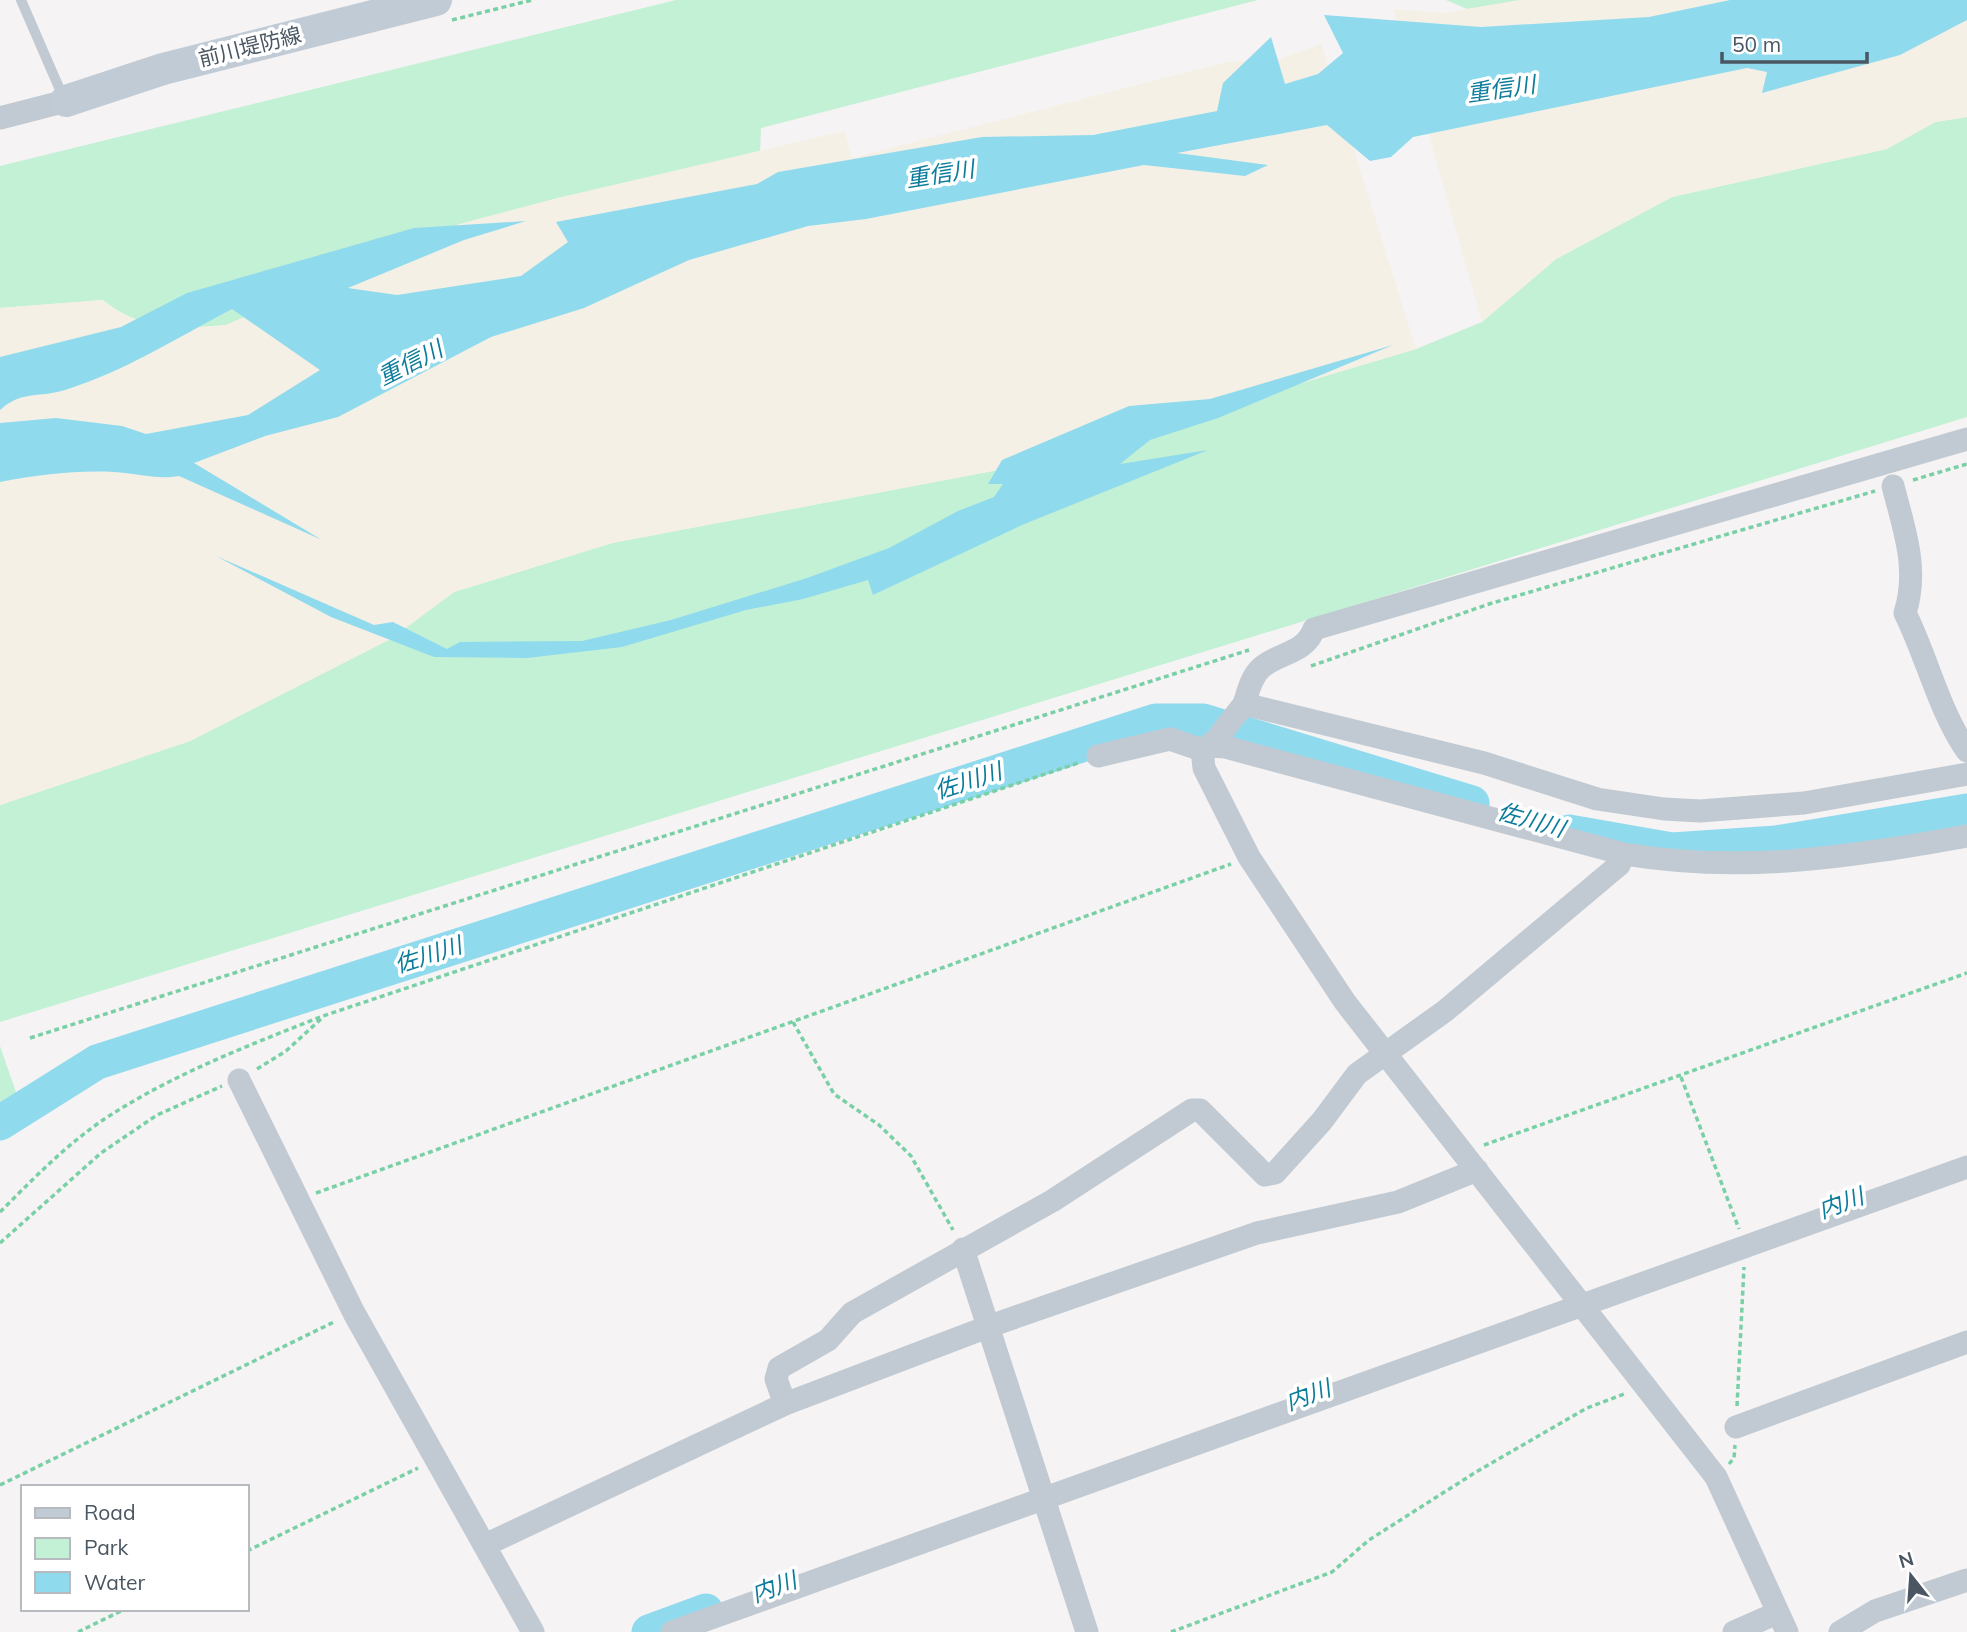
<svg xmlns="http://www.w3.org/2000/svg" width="1967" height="1632" font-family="Mulish,'Noto Sans JP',sans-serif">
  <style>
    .green { fill: #c3f1d5 }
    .sand { fill: #f5f0e5 }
    .water { fill: #90daee }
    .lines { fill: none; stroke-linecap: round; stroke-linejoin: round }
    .river { stroke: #90daee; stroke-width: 35 }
    .path { stroke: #7ad0a6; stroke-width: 3.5; stroke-dasharray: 5 3.5; stroke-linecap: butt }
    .lane { stroke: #c1cad2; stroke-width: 10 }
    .street { stroke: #c1cad2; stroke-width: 23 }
    .secondary { stroke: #c1cbd6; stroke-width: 32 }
    .labels { text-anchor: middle; stroke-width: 7; stroke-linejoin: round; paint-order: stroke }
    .street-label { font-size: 21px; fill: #4a5661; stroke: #fff }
    .water-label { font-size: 23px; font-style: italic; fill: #0c7c9b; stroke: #fff }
  </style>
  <rect width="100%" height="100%" fill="#f5f3f3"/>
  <path class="green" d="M676,0H1258L761,128L760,152L558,198L460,224L226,325C182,329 138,330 103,300L0,308V166Z
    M1446,0H1521L1467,9Z
    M1967,117V417L0,1022V805L190,741L390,639L454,592L612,543L1030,464L1416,349L1482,322L1556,259L1672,197L1886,149L1935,122Z
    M0,1046L27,1124L0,1139Z"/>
  <path class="sand" d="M1521,0H1967V117L1935,122L1887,149L1672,197L1556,259L1482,322L1393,9L1443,13Z
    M1321,44L1416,349L1030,464L612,543L454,592L391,639L190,741L0,805V308L103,300C138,330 182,329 226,325L460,224L558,198L844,131L852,158L1227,62L1279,59Z"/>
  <path class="water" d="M1730,0H1967V20L1900,55L1762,93L1767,72L1747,68L1413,137L1391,157L1370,161L1327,125L1177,153L1268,165L1245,176L1144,165L866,219L808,226L689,260L584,308L491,337L338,417L265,436L194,463L322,540L179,476C156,480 137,473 114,472C77,470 36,475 0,482V423L56,418L122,426L146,434L248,415L320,370L232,309C177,338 125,371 65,390C40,398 22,390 0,410V357L121,327L187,293L414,228L526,221L464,240L348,288L397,295L521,276L568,242L556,222L757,184L778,172L982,137L1093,135L1217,111L1223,83L1271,37L1285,84L1318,74L1343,53L1324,15L1481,27L1649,17Z
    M1393,345L1218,418L1150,440L1120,464L1208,450L1022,525L873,595L868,580L803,599L746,610L622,647L527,658L434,657L331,617L216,556L374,625L393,622L447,649L460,642L582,641L671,620L807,578L889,548L958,511L994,497L1003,484H988L1002,460L1129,406L1210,399Z"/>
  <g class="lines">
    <path class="river" d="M1569,832L1672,850L1776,843L1967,811
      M0,1123L97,1062L1156,721H1203L1472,803
      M649,1632L706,1611"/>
    <path class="path" d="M452,20L532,0
      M1913,480L1967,464
      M1311,666L1489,604L1875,491
      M793,1022L834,1094L879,1125L911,1156L953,1230
      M30,1038L1249,650
      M257,1069L286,1051L322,1018
      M1681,1077L1739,1229
      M1484,1145L1967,973
      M316,1193L1231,864
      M0,1212C32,1180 63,1148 100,1122C168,1076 247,1046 323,1016L1081,762
      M0,1243L101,1153L157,1115L222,1086
      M1737,1406L1744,1267
      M1729,1464L1734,1458L1735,1445
      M0,1485L336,1321
      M247,1551L418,1468
      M78,1632L125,1609
      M1171,1632L1332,1572L1369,1540L1476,1472L1587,1408L1624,1394"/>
    <path class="lane" d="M21,0L64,99"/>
    <path class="street" d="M0,118L66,101
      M1893,486C1904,529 1919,569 1905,613C1927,657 1939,711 1967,751
      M1244,704C1248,692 1251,677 1261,668C1279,652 1305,654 1314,629L1967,439
      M1211,746L1225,747L1624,854C1744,874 1849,857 1967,836
      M1202,750L1216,740L1244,704L1484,763L1597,799L1664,809L1700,811L1804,803L1967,774
      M1098,756L1170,739L1202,750L1204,768L1249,857L1345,1002L1716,1477L1787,1632
      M239,1080L354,1313L533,1632
      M963,1249L1087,1632
      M785,1404L776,1379L779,1368L828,1340L852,1313L1052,1201L1192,1110H1200L1265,1175L1275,1173L1322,1121L1357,1074L1445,1011L1619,865L1624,854
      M1736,1427L1967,1342
      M485,1545L785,1404L990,1326L1257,1233L1398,1202L1477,1170
      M672,1632L1967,1167
      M1734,1632L1777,1613
      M1840,1632L1875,1611L1967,1580"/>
    <path class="secondary" d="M66,101L163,69L436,0"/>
  </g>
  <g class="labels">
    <g class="street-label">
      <text transform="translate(250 47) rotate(-14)" y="7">前川堤防線</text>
    </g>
    <g class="water-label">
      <text transform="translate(1501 89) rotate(-8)" y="8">重信川</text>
      <text transform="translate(940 174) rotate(-9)" y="8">重信川</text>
      <text transform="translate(410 363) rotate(-27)" y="8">重信川</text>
      <text transform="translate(968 781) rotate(-18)" y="8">佐川川</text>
      <text transform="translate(1531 820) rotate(16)" y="8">佐川川</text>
      <text transform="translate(428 955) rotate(-18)" y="8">佐川川</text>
      <text transform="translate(1841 1203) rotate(-20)" y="8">内川</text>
      <text transform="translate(1308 1395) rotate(-20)" y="8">内川</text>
      <text transform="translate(774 1587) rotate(-20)" y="8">内川</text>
    </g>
  </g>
  <rect x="21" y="1485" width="228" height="126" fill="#ffffff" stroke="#b7bbc0" stroke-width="2"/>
  <rect x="35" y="1508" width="35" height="10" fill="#c1cbd6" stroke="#b7bbc0" stroke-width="2"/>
  <text x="84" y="1520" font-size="21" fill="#4a5661">Road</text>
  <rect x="35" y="1538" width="35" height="21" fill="#c3f1d5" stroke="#b7bbc0" stroke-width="2"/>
  <text x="84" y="1555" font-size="21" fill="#4a5661">Park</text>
  <rect x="35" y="1572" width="35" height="21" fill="#90daee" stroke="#b7bbc0" stroke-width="2"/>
  <text x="84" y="1590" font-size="21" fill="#4a5661">Water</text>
  <g transform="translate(1911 1576) rotate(343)" stroke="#ffffff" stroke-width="5" paint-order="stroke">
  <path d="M0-5L12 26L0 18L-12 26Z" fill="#4a5661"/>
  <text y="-10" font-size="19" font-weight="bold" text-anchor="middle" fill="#4a5661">N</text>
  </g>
  <path d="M1722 52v10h145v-10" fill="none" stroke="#4a5661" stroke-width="3.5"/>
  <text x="1732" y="52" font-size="21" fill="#4a5661" stroke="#ffffff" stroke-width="5" paint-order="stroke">50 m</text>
</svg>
